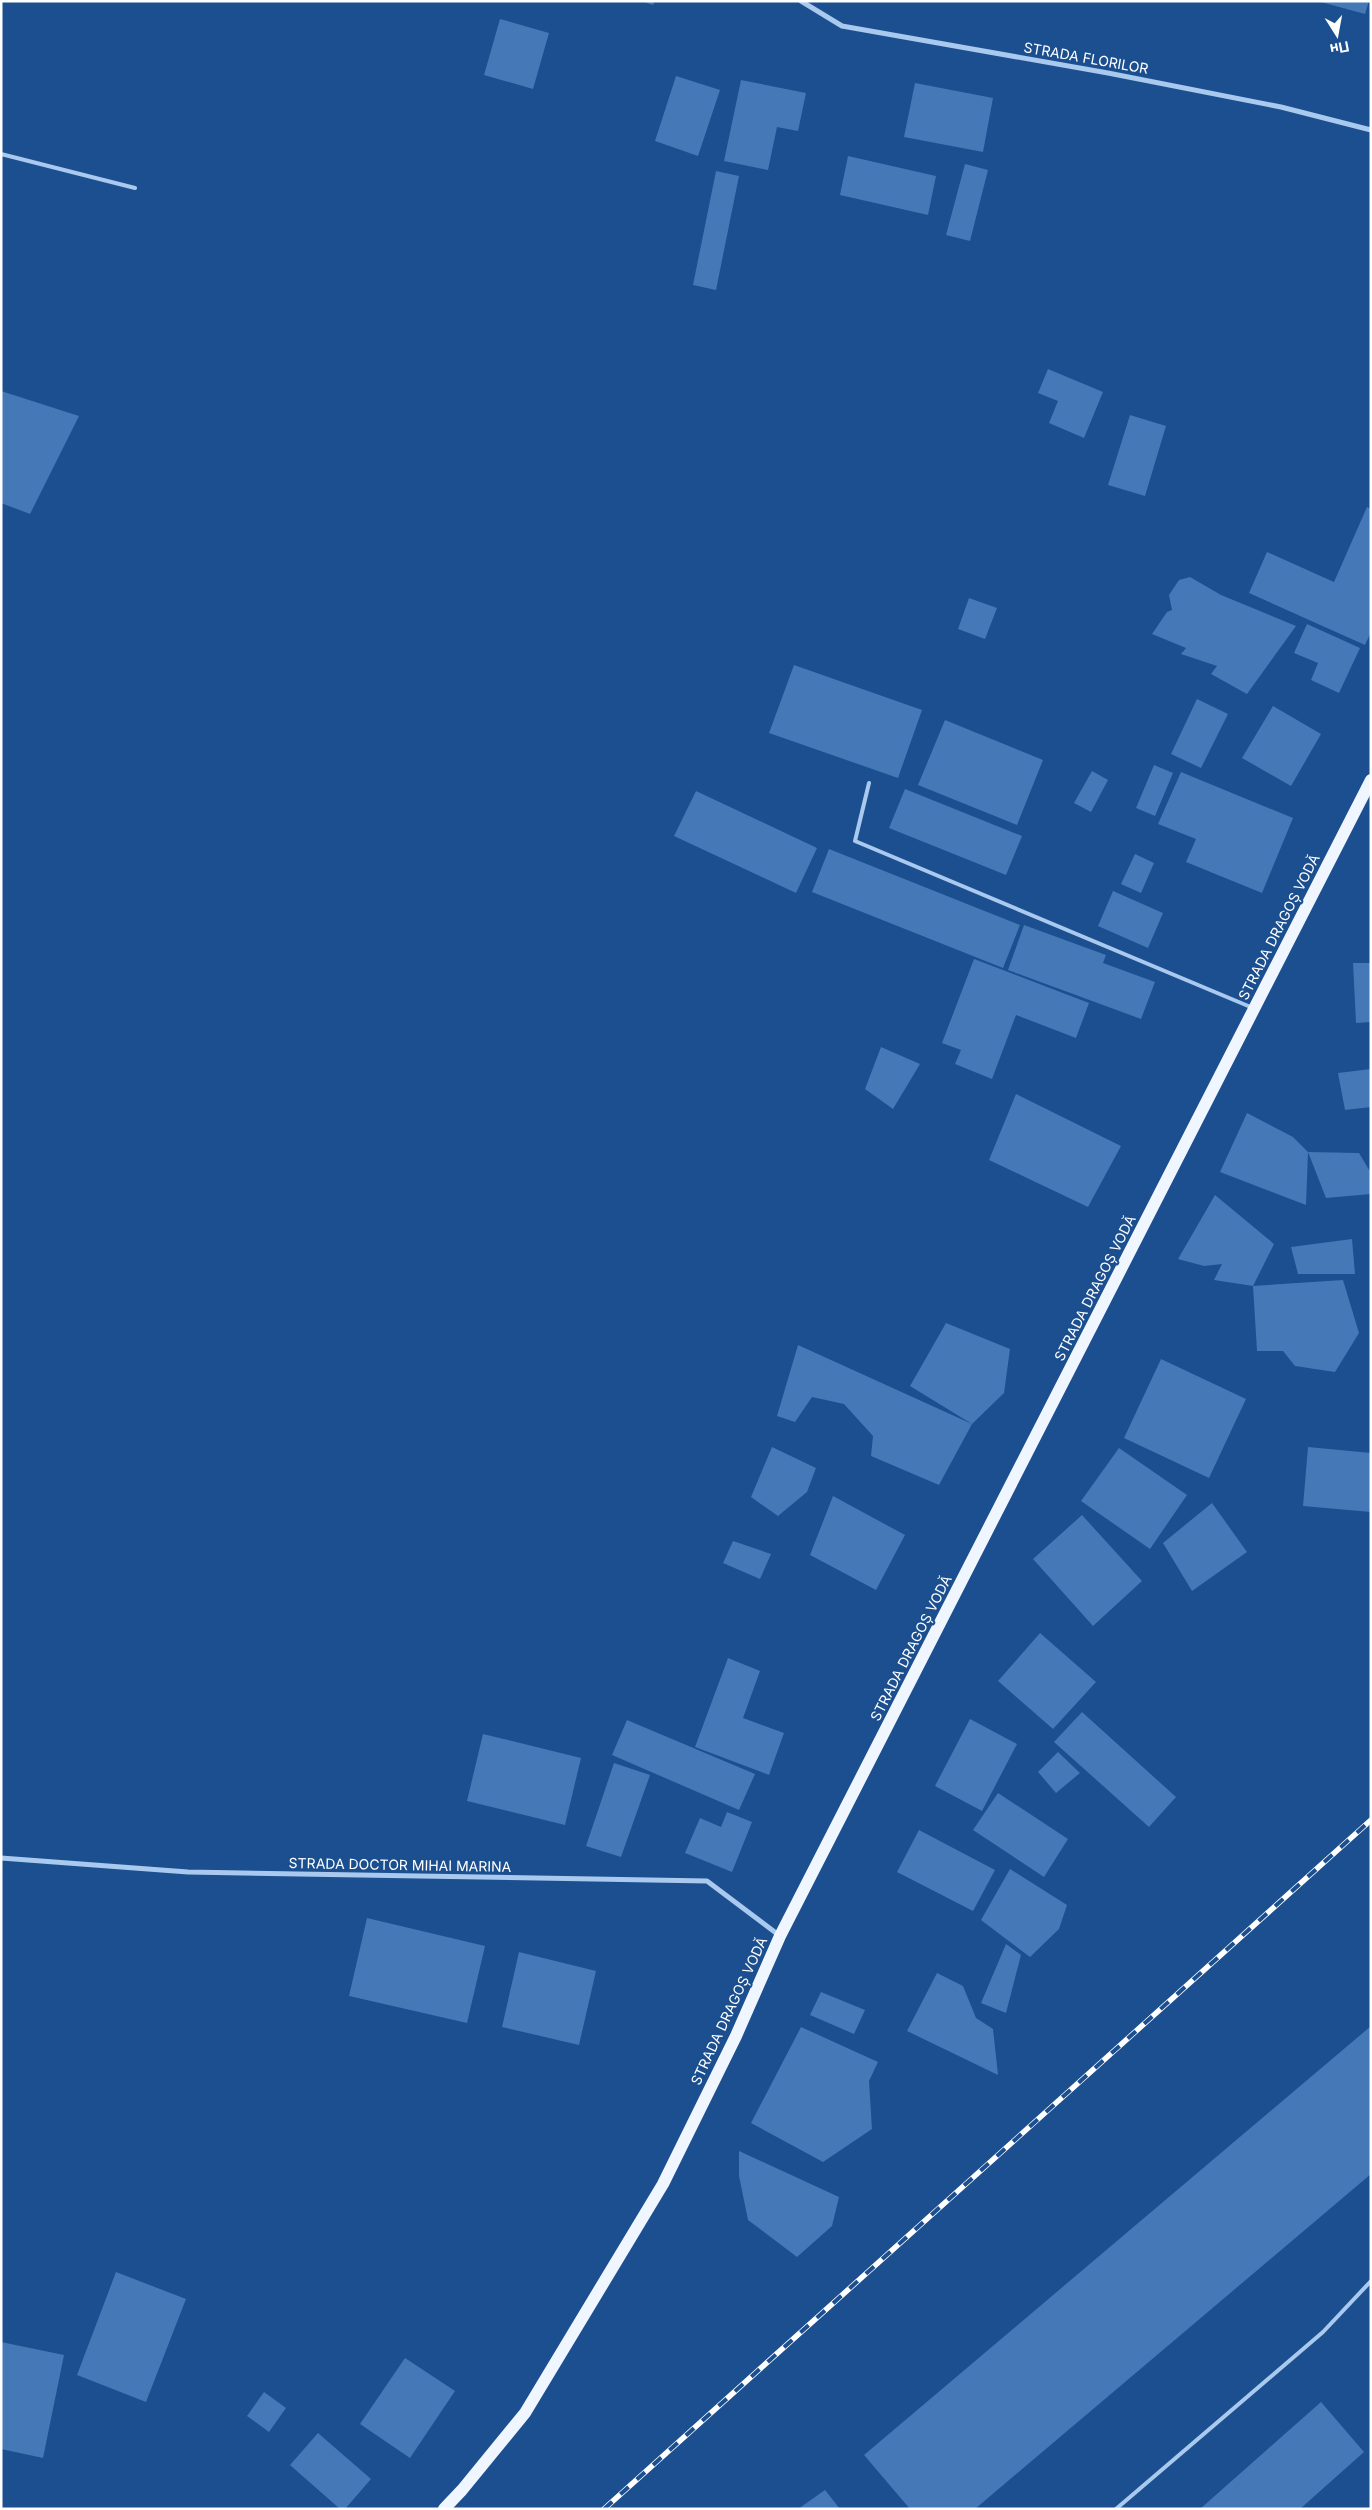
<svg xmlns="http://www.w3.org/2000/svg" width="1372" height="2510" font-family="Inter,sans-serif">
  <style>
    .building { fill: #4478b7 }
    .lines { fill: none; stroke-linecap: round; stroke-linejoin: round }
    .service { stroke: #a9c9ee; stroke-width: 4 }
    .minor { stroke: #a9c9ee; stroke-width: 5 }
    .primary { stroke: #f0f6ff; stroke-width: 12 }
    .rail-casing { stroke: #fff; stroke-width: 5.5 }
    .rail { stroke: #1b4f8f; stroke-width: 4; stroke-dasharray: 11; stroke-linecap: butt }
    .labels { text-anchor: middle; stroke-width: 4; stroke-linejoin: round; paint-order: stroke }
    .street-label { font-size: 14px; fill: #fff; stroke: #1b4f8f }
  </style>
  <rect width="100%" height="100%" fill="#1b4f8f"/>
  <path class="building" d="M641,1H655L653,5Z
    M1317,1H1369L1365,14Z
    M500,19L549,33L533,89L484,75Z
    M676,76L720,90L698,156L655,141Z
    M741,80L806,93L798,131L777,127L768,170L724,161Z
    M915,83L993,98L983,152L904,137Z
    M848,156L936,176L928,215L840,195Z
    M965,164L988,170L970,241L946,235Z
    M716,171L739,176L716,290L693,285Z
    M1048,369L1103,392L1084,438L1049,423L1058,401L1038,393Z
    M1,391L79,416L30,514L1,503Z
    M1130,415L1166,426L1145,496L1108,485Z
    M1367,507L1371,509V632L1365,645L1249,593L1267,552L1334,582Z
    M1190,577L1221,595L1296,626L1247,694L1211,674L1217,666L1181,654L1186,648L1152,634L1167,612L1172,610L1169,595L1179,580Z
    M969,598L997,608L985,639L958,629Z
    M1307,624L1360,648L1339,693L1311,680L1318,663L1294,653Z
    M794,665L922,710L898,778L769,733Z
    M1197,699L1228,714L1201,768L1171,754Z
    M1273,706L1321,734L1291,786L1242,758Z
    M945,720L1043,760L1017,825L918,785Z
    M1154,765L1173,773L1155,816L1136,808Z
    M1092,771L1108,780L1091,812L1074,803Z
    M1181,772L1293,818L1262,893L1186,862L1196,839L1158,824Z
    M905,789L1022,836L1006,875L889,828Z
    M696,791L817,848L796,893L674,836Z
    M829,849L1020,925L1003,968L812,892Z
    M1135,854L1154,863L1141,893L1121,884Z
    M1113,891L1163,913L1148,948L1098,926Z
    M1024,925L1106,955L1103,963L1155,982L1141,1019L1008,970Z
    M974,959L1089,1003L1076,1038L1016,1015L992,1079L955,1064L961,1050L942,1043Z
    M1353,963H1371V1022L1356,1023Z
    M881,1047L920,1064L893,1109L865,1089Z
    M1371,1069V1107L1345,1110L1338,1073Z
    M1016,1094L1121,1146L1088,1207L989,1160Z
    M1247,1113L1293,1137L1308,1152L1306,1205L1220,1172Z
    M1308,1152L1359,1153L1371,1173V1194L1326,1198Z
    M1215,1195L1274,1244L1253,1286L1214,1280L1222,1264L1204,1266L1178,1259Z
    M1352,1239L1355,1274H1298L1291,1247Z
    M1343,1280L1359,1333L1335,1372L1295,1366L1283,1351H1257L1253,1286Z
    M946,1323L1010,1349L1004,1393L972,1424L939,1485L871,1456L873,1436L844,1404L812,1397L795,1422L777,1416L798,1345L972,1424L910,1386Z
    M1161,1359L1246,1399L1209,1478L1124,1438Z
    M772,1447L816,1468L807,1492L778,1516L751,1497Z
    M1308,1447L1371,1453V1512L1303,1506Z
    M1119,1448L1187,1495L1150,1549L1081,1501Z
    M833,1496L905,1535L876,1590L810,1555Z
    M1212,1503L1247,1552L1192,1591L1163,1543Z
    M1082,1515L1142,1581L1093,1626L1033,1559Z
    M733,1541L771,1554L760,1579L723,1563Z
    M1040,1633L1096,1682L1053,1729L998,1681Z
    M728,1658L760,1671L743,1718L784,1733L769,1775L695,1747Z
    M1082,1712L1176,1797L1149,1827L1054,1742Z
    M970,1719L1017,1744L982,1811L935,1786Z
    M627,1720L755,1774L739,1810L612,1755Z
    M483,1734L581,1758L565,1825L467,1801Z
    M1058,1752L1080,1773L1056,1793L1038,1772Z
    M614,1763L650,1775L621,1857L586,1846Z
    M998,1793L1068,1839L1044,1877L973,1830Z
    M727,1812L752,1822L732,1872L685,1853L700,1818L721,1827Z
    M919,1830L995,1870L973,1911L897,1872Z
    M1010,1869L1067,1905L1059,1929L1030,1957L981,1920Z
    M367,1918L485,1946L467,2023L349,1996Z
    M1006,1944L1021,1955L1006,2013L981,2003Z
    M519,1952L596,1971L579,2045L502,2027Z
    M937,1973L963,1986L976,2018L993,2029L998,2075L907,2031Z
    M821,1992L865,2010L854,2034L810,2015Z
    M1371,2026V2174L975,2509H910L864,2455Z
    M801,2027L878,2062L869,2081L872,2129L823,2162L751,2123Z
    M739,2151L839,2197L832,2226L797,2257L748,2220L739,2176Z
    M116,2272L186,2299L146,2402L77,2375Z
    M1,2342L64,2355L43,2458L1,2449Z
    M405,2358L455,2391L410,2458L360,2424Z
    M264,2392L286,2408L269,2432L247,2416Z
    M1321,2402L1364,2452L1300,2509H1200Z
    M318,2433L371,2479L345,2509H340L290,2465Z
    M825,2490L840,2509H798Z"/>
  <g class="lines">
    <path class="service" d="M1,154L135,188
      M869,783L855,841L1253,1008
      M1116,2509L1323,2332L1371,2281"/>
    <path class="minor" d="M801,1L842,26L1108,73L1281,107L1371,130
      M1,1858L188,1872L707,1881L780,1936"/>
    <path class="primary" d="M444,2509L462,2490L525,2413L663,2184L736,2036L780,1936L1371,780"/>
    <g class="rail-casing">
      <path id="rail" d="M604,2509L1371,1820"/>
    </g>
    <use href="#rail" class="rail"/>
  </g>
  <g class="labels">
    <g class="street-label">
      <text transform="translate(1086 58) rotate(10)" y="5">STRADA FLORILOR</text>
      <text transform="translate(1279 927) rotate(-63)" y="5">STRADA DRAGOȘ VODĂ</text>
      <text transform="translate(1095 1288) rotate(-63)" y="5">STRADA DRAGOȘ VODĂ</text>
      <text transform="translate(911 1648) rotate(-63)" y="5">STRADA DRAGOȘ VODĂ</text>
      <text transform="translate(400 1865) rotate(1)" y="5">STRADA DOCTOR MIHAI MARINA</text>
      <text transform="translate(729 2011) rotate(-65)" y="5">STRADA DRAGOȘ VODĂ</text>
    </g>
  </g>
  <rect width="1372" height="2510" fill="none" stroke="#ffffff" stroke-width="5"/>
  <g transform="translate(1337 35) rotate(169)" stroke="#1b4f8f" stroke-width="4" paint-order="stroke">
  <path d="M0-4L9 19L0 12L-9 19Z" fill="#ffffff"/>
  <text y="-8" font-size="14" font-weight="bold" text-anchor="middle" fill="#ffffff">Пн</text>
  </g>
</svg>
